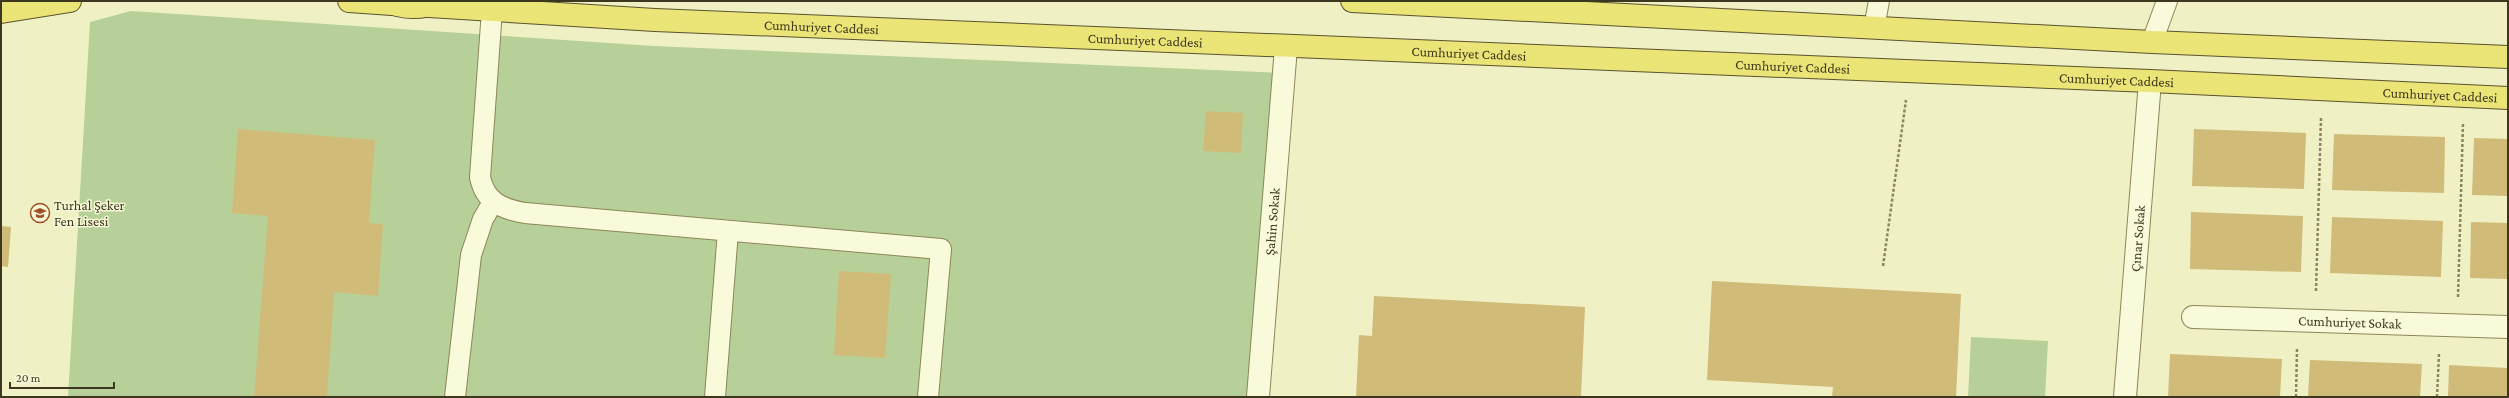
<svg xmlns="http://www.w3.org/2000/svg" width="2509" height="398" font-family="'Crimson Pro',serif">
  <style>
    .green { fill: #b6d098 }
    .building { fill: #d0bb79 }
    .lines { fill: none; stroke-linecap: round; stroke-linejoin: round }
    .service-casing { stroke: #8d865a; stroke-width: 22 }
    .minor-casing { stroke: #8d865a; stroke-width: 24 }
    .trunk-casing { stroke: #5a522e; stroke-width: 24 }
    .path { stroke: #8d865a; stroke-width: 2.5; stroke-dasharray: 3 2; stroke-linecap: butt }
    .service { stroke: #f9fad9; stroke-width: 20 }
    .minor { stroke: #f9fad9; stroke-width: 22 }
    .trunk { stroke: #ebe477; stroke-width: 22 }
    .labels { text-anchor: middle; stroke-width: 3; stroke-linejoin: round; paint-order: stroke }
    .street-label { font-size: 14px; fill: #3c371e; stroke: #f6f7d5 }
    .poi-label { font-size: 14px; fill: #3c371e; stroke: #f6f7d5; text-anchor: start }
  </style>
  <rect width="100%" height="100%" fill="#eff1c5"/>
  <path class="green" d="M131,11L654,46L1284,73L1258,397H68L90,22Z
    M1971,337L2048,341L2045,397H1968Z"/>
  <path class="building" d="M1206,111L1243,113L1241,153L1203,151Z
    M238,129L375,140L369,223L383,224L378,296L334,292L327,397H254L268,216L232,213Z
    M2194,129L2306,133L2304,189L2192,186Z
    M2334,134L2445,137L2444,193L2332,190Z
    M2474,138L2508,139V196L2472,195Z
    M2191,212L2303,216L2301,272L2190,269Z
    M2332,217L2443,221L2441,277L2330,273Z
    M2471,222L2508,223V279L2470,278Z
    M1,226L11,227L8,267L1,266Z
    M839,271L891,274L885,358L834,355Z
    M1712,281L1961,294L1956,397H1832L1833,387L1707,380Z
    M1374,296L1585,307L1581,397H1356L1359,335L1372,336Z
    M2170,354L2282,359L2280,397H2168Z
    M2310,360L2422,364L2420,397H2308Z
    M2449,365L2508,368V397H2448Z"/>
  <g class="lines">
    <g class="service-casing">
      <path id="service" d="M492,10L480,177C485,202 502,209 525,213L941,249L928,397
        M1874,28L1879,1
        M2152,42L2167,1
        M455,397L471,255L483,219L493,202
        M715,397L728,231"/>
    </g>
    <g class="minor-casing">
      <g id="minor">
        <path id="s1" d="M2193,317L2508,327"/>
        <path id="s2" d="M1258,397L1286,47"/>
        <path id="s3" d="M2125,397L2150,81"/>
      </g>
    </g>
    <g class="trunk-casing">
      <g id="trunk">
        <path d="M349,1L392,4"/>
        <path d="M386,1C405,10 425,8 443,1"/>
        <path d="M1352,1L2152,42L2508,57"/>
        <path id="s4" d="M429,6L655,20L2150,81L2508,98"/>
        <path d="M1,12L70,1"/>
      </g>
    </g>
    <path class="path" d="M1883,266L1906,100
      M2316,291L2321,118
      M2458,297L2463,124
      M2296,397L2297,349
      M2437,397L2439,354"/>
    <use href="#service" class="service"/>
    <use href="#minor" class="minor"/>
    <use href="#trunk" class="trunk"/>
  </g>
  <defs>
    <g id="school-ring" transform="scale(1)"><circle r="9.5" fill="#f6f7d5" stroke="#9f4e27" stroke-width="1.5"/><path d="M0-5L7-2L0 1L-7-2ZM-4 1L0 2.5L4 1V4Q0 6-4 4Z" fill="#9f4e27"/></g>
  </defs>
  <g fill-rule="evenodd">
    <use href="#school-ring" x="40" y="213"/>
  </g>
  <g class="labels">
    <g class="street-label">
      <text dy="5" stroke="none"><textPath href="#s4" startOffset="393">Cumhuriyet Caddesi</textPath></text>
      <text dy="5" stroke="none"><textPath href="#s4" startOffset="717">Cumhuriyet Caddesi</textPath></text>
      <text dy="5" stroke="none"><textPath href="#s4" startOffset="1041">Cumhuriyet Caddesi</textPath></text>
      <text dy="5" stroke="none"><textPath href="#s4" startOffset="1365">Cumhuriyet Caddesi</textPath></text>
      <text dy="5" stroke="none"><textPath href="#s4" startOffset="1689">Cumhuriyet Caddesi</textPath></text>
      <text dy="5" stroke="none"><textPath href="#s4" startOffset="2013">Cumhuriyet Caddesi</textPath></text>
      <text dy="5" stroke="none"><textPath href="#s2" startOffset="176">Şahin Sokak</textPath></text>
      <text dy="5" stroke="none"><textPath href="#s3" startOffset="159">Çınar Sokak</textPath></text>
      <text dy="5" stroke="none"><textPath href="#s1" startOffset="157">Cumhuriyet Sokak</textPath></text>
    </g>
    <g class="poi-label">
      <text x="54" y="210">Turhal Şeker<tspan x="54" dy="16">Fen Lisesi</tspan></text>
    </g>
  </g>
  <rect width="2509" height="398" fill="none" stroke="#3c371e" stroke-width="4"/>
  <path d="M10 382v6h104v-6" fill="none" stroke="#3c371e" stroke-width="2"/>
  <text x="16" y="382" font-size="12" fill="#3c371e" stroke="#f6f7d5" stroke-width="3" paint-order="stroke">20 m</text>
</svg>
